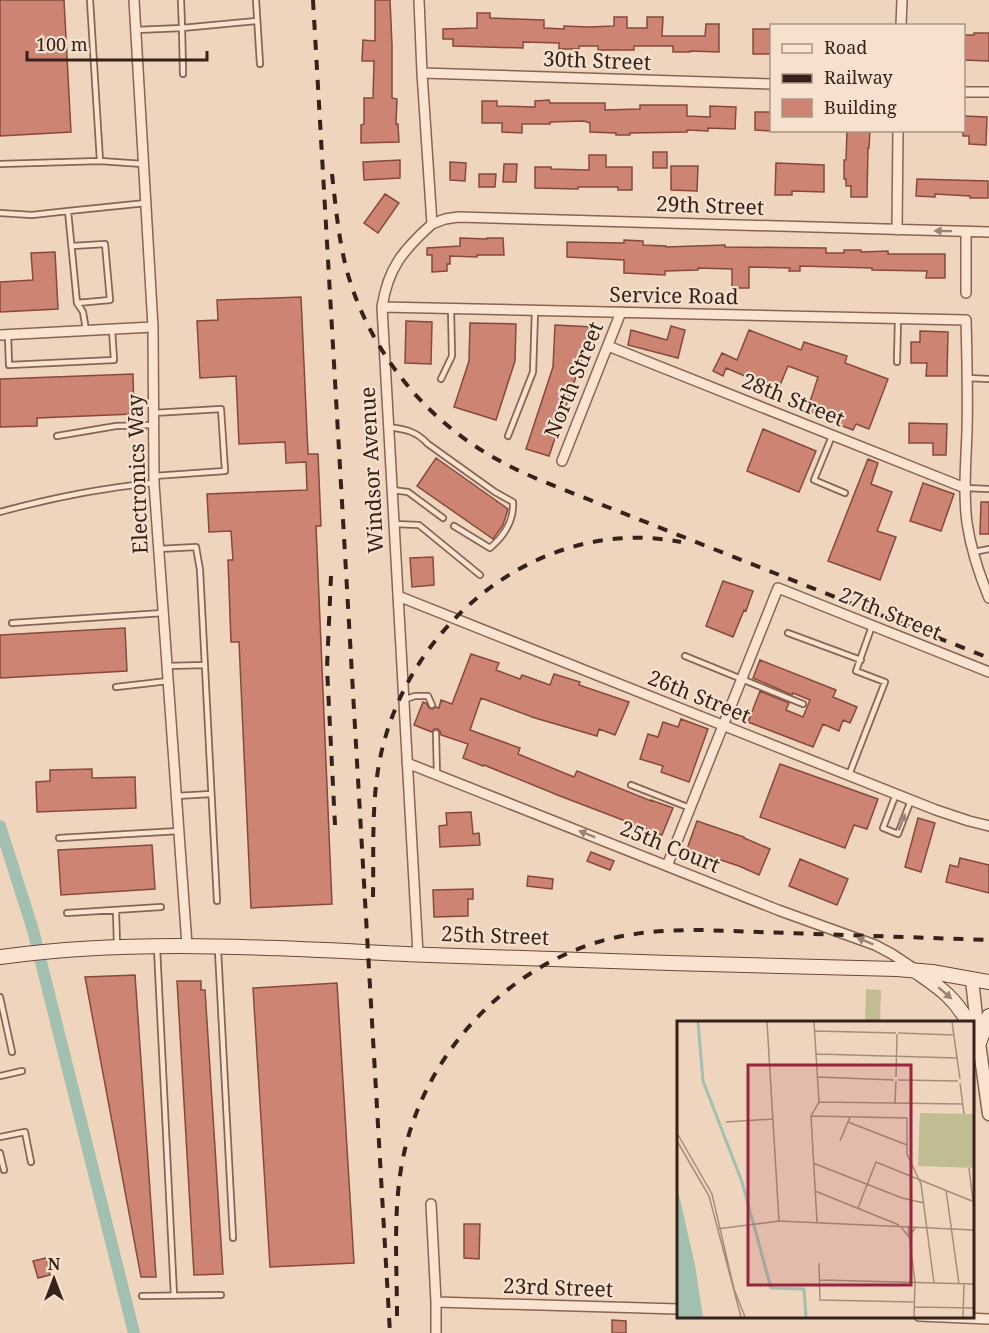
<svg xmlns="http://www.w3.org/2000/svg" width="989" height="1333" font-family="'Noto Serif',serif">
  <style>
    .cemetery { fill: #c1bc92 }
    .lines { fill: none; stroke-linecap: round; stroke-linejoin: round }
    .canal { stroke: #a2c0b0; stroke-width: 12 }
    .building { fill: #ce8472; stroke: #87493c; stroke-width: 1.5 }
    .service-casing { stroke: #876556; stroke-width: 8 }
    .minor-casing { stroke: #876556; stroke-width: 12 }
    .tertiary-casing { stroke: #876556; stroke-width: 15 }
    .secondary-casing { stroke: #69473a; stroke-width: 16 }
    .service { stroke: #fae4d1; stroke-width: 4.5 }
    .minor { stroke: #fae4d1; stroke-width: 9 }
    .tertiary { stroke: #fae4d1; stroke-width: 12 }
    .secondary { stroke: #fae4d1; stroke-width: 14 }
    .rail { stroke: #36221b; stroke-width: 4; stroke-dasharray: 10 10; stroke-linecap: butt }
    .oneway { fill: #988376 }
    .labels { text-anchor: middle; stroke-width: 4.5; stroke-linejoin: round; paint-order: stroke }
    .street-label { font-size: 21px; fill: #36221b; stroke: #f6e1ce }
    .inset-river { fill: none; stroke: #a2c0b0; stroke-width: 3 }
    .inset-road { fill: none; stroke: #a58d7d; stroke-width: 1.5 }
    .view { fill: #98253f; fill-opacity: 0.15; stroke: #98253f; stroke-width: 3 }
    .inset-edge { fill: none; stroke: #36221b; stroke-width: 3 }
  </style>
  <rect width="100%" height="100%" fill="#efd5be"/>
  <path class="cemetery" d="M866,989L881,990L880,1022H865Z"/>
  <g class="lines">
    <path class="canal" d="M0,826L33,930L134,1333"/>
  </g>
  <path class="building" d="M0,0H64L71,132L0,136Z
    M375,0H390L392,45V98L397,99L396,124H398L399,142L361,143V125L364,124V98H373L374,61H362L363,40L375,41Z
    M477,13H490V18L544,20V28L564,29V26L589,27L614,26V17H627V28H647V17H663L662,36H705L706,24H719V52L690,51V52H673V46H634V50H598V46H579V49H559V43L523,42V48L453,46V39H443V29L477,28Z
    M753,29H771V54H753Z
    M974,33H989V61L963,60V35H974Z
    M549,100L550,103H605V110L640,109V105H687V116L710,117V106L736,107L735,129L708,128V131L687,130V132L630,133V135H616V133L590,132V123L584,121L550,122V124H522V133L502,132V123H482V101H497V106L535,107V101Z
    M755,112H771V131L755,130Z
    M963,116L987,117L986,145L969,144V136H963Z
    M847,130H870L869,148H868L867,197H851V186H846V179H844V160H846Z
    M653,152H667V168H653Z
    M589,155H606V167H632V190H618V187H578V189L535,188V167H551V169L589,170Z
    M400,160V178L364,180L363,162Z
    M450,162L466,163L465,181L450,180Z
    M776,163L824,165V192L792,191V195H775Z
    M504,164H517L516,182H503Z
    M671,166H698L697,191L671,190Z
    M479,174H496L495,187H479Z
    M917,179L988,181V198H970V196L935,194V197L916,196Z
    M385,194L399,203L378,233L364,223Z
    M460,238L487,239V238H503L504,255H477V257L450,256V264H447V271L432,272V255H427V248L460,246Z
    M624,240L643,241V245L666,246V247L725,245V247L826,248V253H844V250H861V252L888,251V254H945V278H926L927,271L872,270V268L800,266V271H789L790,268L749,267V288H732V269L698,268V270L665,271V275L624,273V260L567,257V242L624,243Z
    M55,252L58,309L0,312V282L33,280L31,253Z
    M301,297L308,454H318L321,526H316L332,904L251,908L239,642H231L228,560H233L231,531L209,532L207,494L307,490L306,462L286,463L285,442L239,444L236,376L200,378L197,321L218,320L217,300Z
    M406,321L432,322L431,364L405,363Z
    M470,323L516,324L515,361L496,420L454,407L469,361Z
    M555,325L593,327L549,456L526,449L553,367Z
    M671,326L685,330L678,358L628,345L631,330L667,340Z
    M749,330L801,350L804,342L847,356L845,363L888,379L869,429L856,424L853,430L835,423L836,420L807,411L818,377L788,366L778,390L726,368L723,376L713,371L722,353L737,360Z
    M920,331L948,332L947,376H926L927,363H911V342H920Z
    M133,374L134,414L37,418V426L0,427V379Z
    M909,423L947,424L946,455H933V443H909Z
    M763,429L816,451L799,492L747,471Z
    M436,458L508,509L503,525L493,539L417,486Z
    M868,459L878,463L871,484L892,492L877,531L896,537L880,580L828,561Z
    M923,483L954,494L941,531L910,521Z
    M981,502H989V534H980Z
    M433,557L434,585L412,587L410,558Z
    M723,581L753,591L746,611L744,610L733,637L706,626Z
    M125,628L127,671L0,678V635Z
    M471,654L499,663L496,670L520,679L522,675L550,685L554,674L580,682L579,685L629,702L615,735L599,729L597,736L535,718L481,698L470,730L520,748L518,754L574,777L577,771L651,801V800L673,808L662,835L560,796L484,765L483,766L463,758L468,744L441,735L440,731L438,729H434L432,732L414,725L423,702L426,703L429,708L432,709L436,707L439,708L441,700L452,704Z
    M760,660L836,690L833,697L857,707L850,723L843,720L839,731L823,724L813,747L748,722L760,691L789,703L786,710L803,717L810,700L793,693L792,695L753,678Z
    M681,719L708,729L689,782L661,772L663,766L640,759L648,734L658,737L663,722L678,727Z
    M780,764L878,799L867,829L854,825L845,848L760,817Z
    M92,769V778L135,777L136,808L37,812L36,782L50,781V770Z
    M471,812L473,834L479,833L480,845L440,847L439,826L447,825L446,813Z
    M918,818L935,823L921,872L905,867Z
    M697,821L744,837V838L770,849L759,875L739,866L687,849Z
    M152,845L155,889L61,895L58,850Z
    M591,852L614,861L610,870L587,861Z
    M960,858L989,865V893L946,882L950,865L958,867Z
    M800,859L848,879L837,905L789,886Z
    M528,876L553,879L552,889L527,886Z
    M473,889V899H468V916L434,917L433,890Z
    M135,975L156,1277H141L85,977Z
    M177,981H201V990H205L223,1274L194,1275Z
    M337,983L354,1263L270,1267L253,988Z
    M464,1224H480L479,1259L464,1258Z
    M46,1258L50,1275L38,1278L33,1261Z
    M612,1320L626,1321V1333H612Z"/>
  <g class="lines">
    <g class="service-casing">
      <path id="service" d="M90,0L100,161
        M181,0L182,28L257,21
        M256,0L260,64
        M136,30L182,28L183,74
        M0,164L100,161L143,164
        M0,213L32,215L68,211
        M72,246L105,244L110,300L77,303
        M86,330L83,312L77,303L68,211L146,203
        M8,335L9,365L114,360L112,330
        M897,362L898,319
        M968,378L989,379
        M441,379L452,356L451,309
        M153,413L221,409L225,471L154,476
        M388,427C405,429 416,431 428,444L495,492L513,502C514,520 504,536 490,548L454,526
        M57,436L116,426L153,425
        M508,436L533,372L535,311
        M832,436L814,480L845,493
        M965,488L989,489
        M392,490L408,492L443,518
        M0,512C51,498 101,488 153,483
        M394,524L419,525L480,575
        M158,549L196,547L200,570L217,901
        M974,552L989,549
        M12,623L163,613
        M788,633L861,660
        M685,656L803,704
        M167,666L205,665
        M116,687L168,681
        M403,700L415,696H428L432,705
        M436,733L437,775
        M849,775L885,682L856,671L872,626
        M631,785L690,808
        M896,794L883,828L898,834L911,800
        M176,796L211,794
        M59,838L179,831
        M116,910L117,946
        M67,913L161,907
        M157,948L174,1296
        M218,950L233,1238
        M0,997L12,1052
        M0,1076L22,1071
        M0,1137L25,1132L31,1162
        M0,1153L4,1170
        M142,1296L221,1295"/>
    </g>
    <g class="minor-casing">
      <path id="minor" d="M134,0L153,327L154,483L187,945
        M901,26L902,0
        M422,73L772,84
        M964,92H989
        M432,224L445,219L458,217L989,232
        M897,230L898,130
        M966,293V232
        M382,307L966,320C967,357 968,394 967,431C966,461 963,493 967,523C971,549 979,574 989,598
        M0,335L153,327
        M608,346L965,488
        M562,461L621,312
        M398,596L936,810L969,821L989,826
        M407,763L778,910L875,945L892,954L913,968
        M667,866L778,588L989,672
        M418,954L382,307C388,268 403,250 432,224L422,73L419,0
        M431,1204L436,1302V1333
        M436,1302L678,1309
        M919,1316L989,1319"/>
    </g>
    <g class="tertiary-casing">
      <path id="tertiary" d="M972,980L979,1043L989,1114"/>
    </g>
    <g class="secondary-casing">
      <path id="secondary" d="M0,957C142,937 287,949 430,955C586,961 741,965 897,969L932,972L989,982
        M917,972C940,988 954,997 968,1022
        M979,1043L989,1016"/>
    </g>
    <use href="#service" class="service"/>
    <use href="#minor" class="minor"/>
    <use href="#tertiary" class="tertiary"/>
    <use href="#secondary" class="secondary"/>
    <path class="rail" d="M313,0L390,1333
      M332,174C336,209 339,245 349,278C369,344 413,403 469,442C492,458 516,470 542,481L989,658
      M331,576L327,668L335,825
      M373,897C374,844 370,786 386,735C423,611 549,516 681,542
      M397,1316C397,1261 392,1203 405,1149C428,1053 503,971 598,942C631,932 667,930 702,930L989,940"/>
  </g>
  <defs><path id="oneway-solid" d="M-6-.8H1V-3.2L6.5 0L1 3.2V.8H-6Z" transform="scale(1.5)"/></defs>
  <g class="oneway">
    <use href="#oneway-solid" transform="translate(943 231) rotate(-179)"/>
    <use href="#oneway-solid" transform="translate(902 822) rotate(-69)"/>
    <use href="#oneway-solid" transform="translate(587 834) rotate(-158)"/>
    <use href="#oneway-solid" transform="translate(865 941) rotate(-158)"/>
    <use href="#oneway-solid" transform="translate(945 993) rotate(41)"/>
  </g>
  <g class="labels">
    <g class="street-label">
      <text transform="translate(597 61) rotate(2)" y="7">30th Street</text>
      <text transform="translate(710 206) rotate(2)" y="7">29th Street</text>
      <text transform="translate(674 296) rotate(1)" y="7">Service Road</text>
      <text transform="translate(574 380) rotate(-68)" y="7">North Street</text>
      <text transform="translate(793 400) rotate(22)" y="7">28th Street</text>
      <text transform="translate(372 470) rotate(-93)" y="7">Windsor Avenue</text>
      <text transform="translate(138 474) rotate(-92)" y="7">Electronics Way</text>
      <text transform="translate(890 614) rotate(22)" y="7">27th Street</text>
      <text transform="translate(699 697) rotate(22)" y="7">26th Street</text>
      <text transform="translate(670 847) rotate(22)" y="7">25th Court</text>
      <text transform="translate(495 936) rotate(2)" y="7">25th Street</text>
      <text transform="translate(558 1288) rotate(2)" y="7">23rd Street</text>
    </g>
  </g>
  <g transform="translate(677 1021)">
    <rect width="297" height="297" fill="#efd5be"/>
    <path d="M243,92L297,93V147L241,145Z" fill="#c1bc92"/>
    <path d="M0,165L18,244L26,296H0Z" fill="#a2c0b0"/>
    <path class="inset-river" d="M21,1L26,60L65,161L94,267L127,268L129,296"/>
    <path class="inset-road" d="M90,1L102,200M137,1L142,81L134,95L140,201M275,1L283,58M138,10L219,12M221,12L277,14M139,33L280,37M141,56L217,59M219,56L220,13M221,59L281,60M283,62L287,93M142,81L286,83M218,82L219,60M134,95L230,97V133L244,163L257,262M49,101L96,98M171,101L230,124M0,112L35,173L57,268L68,296M0,120L32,175L64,296M163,120L173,96M136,142L225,177L247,182M292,147L297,189M269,169L282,263M138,170L222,204M181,187L199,141L295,180M231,205L238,261L237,296M224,206L232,216L238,207M40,208L102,200L297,209M142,242L143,279L238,281M143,259L297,263M238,286L297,287M286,296L287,263"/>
    <path class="view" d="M71,44H234V264H71Z"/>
    <rect width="297" height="297" class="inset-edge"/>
  </g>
  <rect x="770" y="24" width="195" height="108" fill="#f6e1ce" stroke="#a99586" stroke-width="1.5"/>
  <rect x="782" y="44" width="30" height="9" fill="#fae4d1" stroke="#a99586" stroke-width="1.5"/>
  <text x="824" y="54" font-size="18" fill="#36221b">Road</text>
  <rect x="782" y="74" width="30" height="9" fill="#36221b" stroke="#a99586" stroke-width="1.5"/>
  <text x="824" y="84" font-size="18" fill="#36221b">Railway</text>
  <rect x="782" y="99" width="30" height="18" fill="#ce8472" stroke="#a99586" stroke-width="1.5"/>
  <text x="824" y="114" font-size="18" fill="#36221b">Building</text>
  <g transform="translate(54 1279)" stroke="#f6e1ce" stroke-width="4.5" paint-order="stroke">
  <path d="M0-4.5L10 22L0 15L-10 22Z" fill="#36221b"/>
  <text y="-9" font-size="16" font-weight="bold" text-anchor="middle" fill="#36221b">N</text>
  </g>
  <path d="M27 51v9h180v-9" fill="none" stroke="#36221b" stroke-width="3"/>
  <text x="36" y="51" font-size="18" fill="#36221b" stroke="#f6e1ce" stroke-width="4.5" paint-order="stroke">100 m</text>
</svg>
